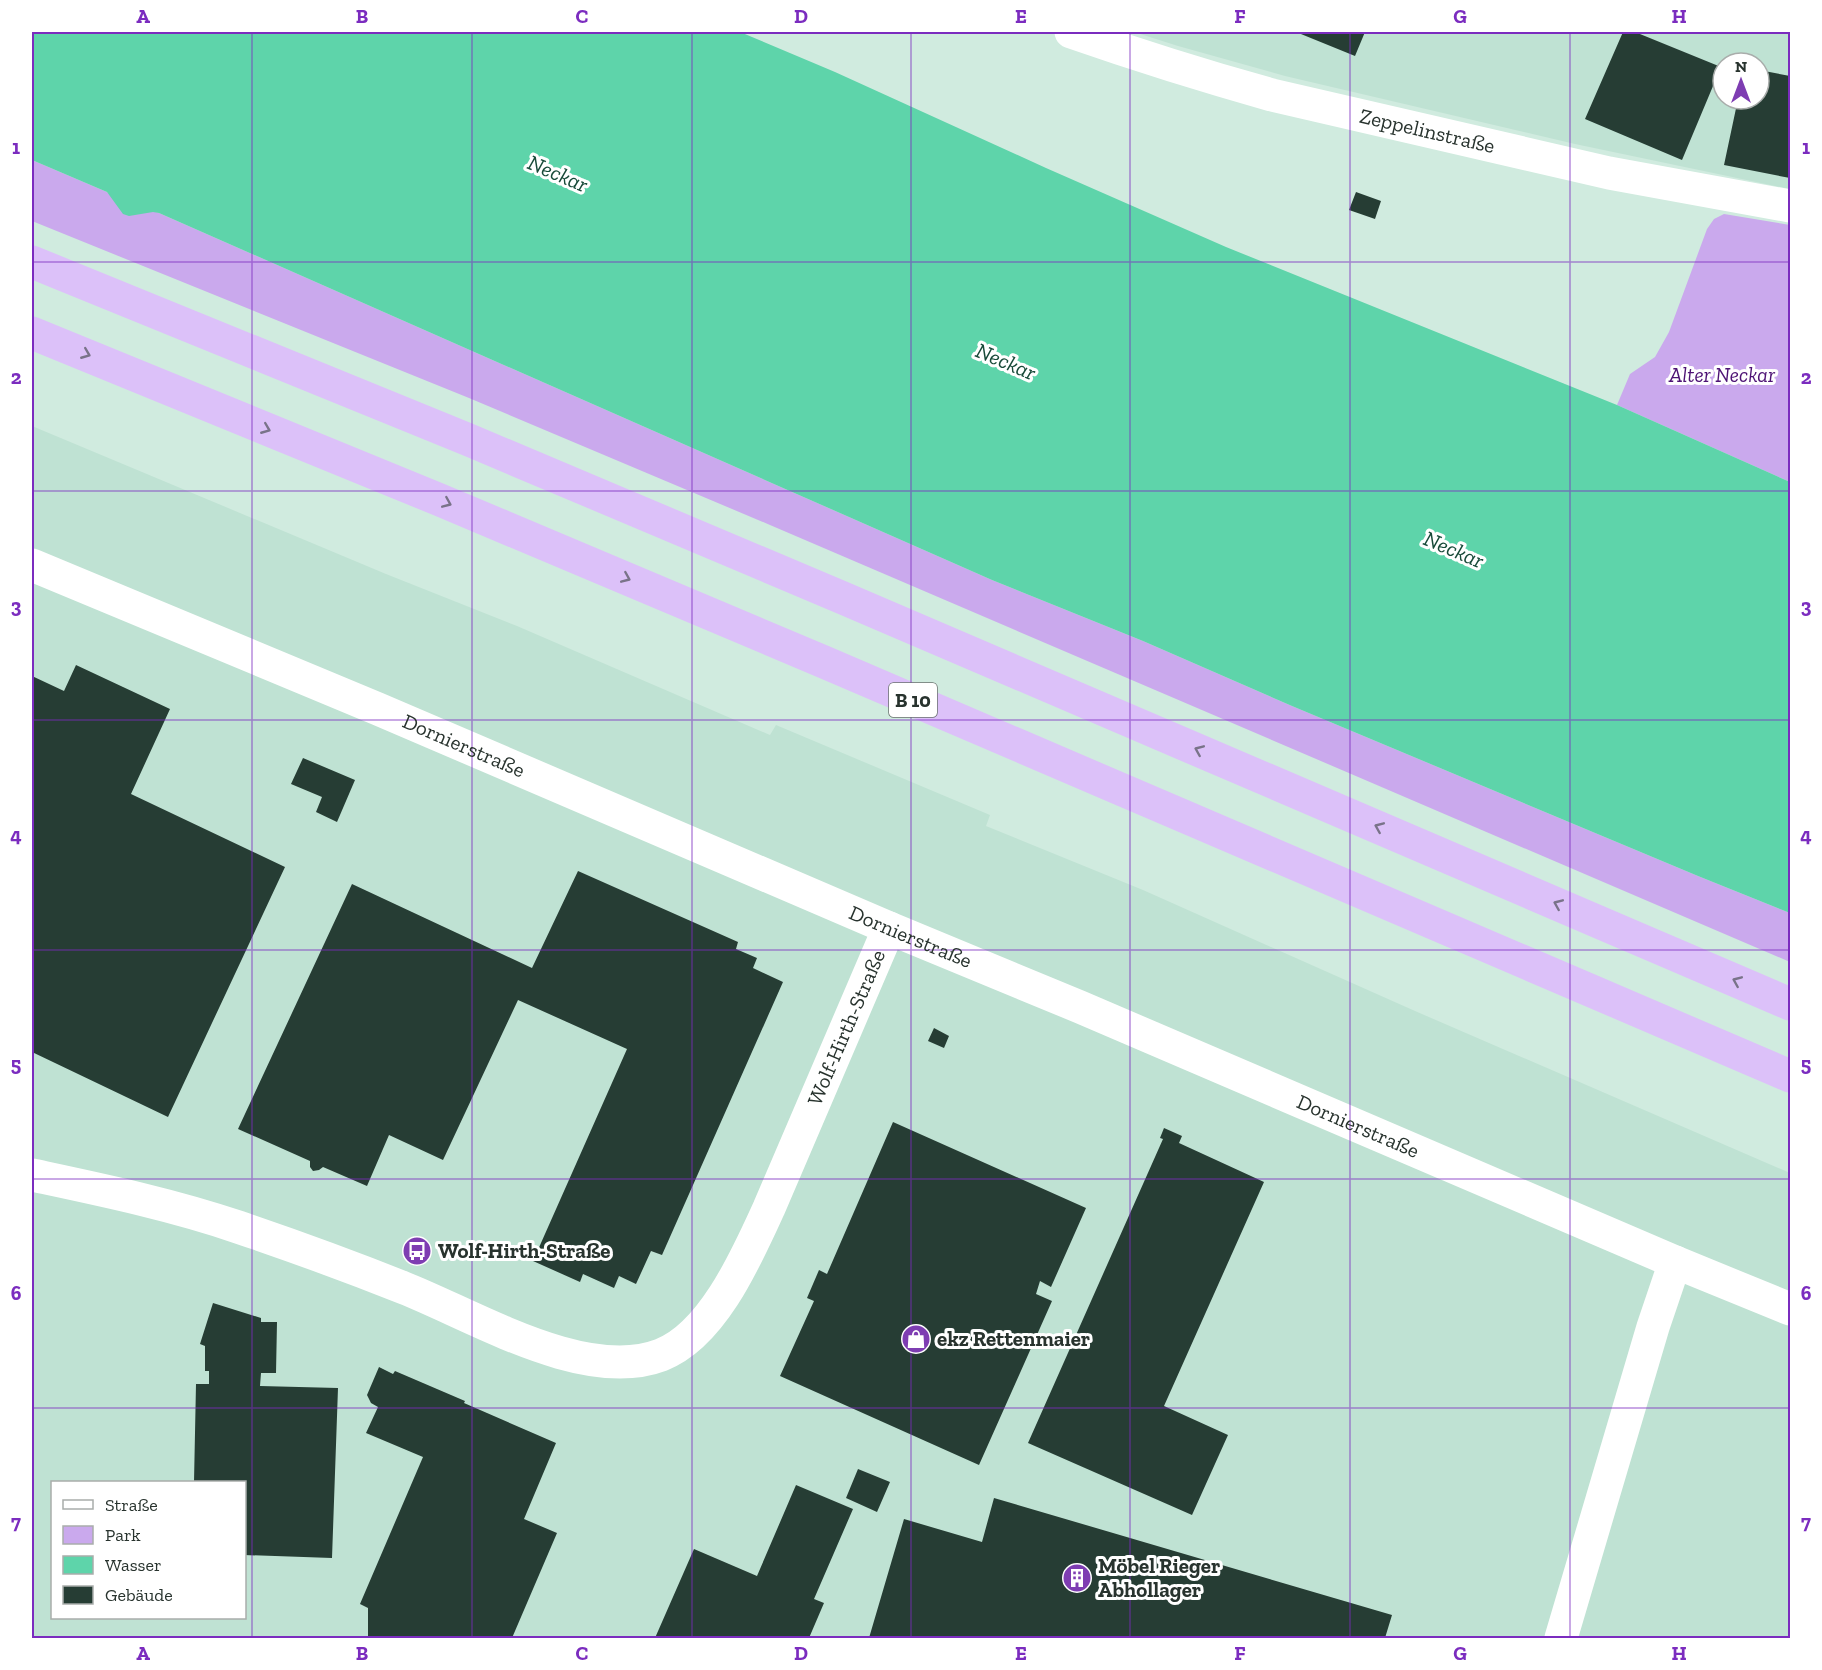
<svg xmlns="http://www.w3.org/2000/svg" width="1822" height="1670" font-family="'Zilla Slab',serif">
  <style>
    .built { fill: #bfe2d3; fill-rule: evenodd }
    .green { fill: #caa9ed }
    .water { fill: #5ed4aa }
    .building { fill: #263d34 }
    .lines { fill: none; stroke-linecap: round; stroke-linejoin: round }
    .minor { stroke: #fff; stroke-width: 33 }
    .highway { stroke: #dcc1f9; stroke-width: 33 }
    .oneway { stroke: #797389 }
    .grid { fill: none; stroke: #7b2cbf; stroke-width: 1.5; stroke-opacity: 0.55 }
    .labels { text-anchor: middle; stroke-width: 6; stroke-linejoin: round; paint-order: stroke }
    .shield { fill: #fff; stroke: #68706d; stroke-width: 1.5 }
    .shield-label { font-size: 20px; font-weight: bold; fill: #28332e }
    .street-label { font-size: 21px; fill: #28332e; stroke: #fff }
    .park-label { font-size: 21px; font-style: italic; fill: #4d1274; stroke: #fff }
    .poi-label { font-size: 21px; font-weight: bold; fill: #28332e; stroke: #fff; text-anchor: start }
    .water-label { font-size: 22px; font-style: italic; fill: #184a39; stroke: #fff }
    .neatline { fill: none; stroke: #7b2cbf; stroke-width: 2 }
    .grid-label { font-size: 20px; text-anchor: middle; font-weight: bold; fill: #7b2cbf }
  </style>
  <rect width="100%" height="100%" fill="#d0ebdf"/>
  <path class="built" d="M1134,32H1790V189L1575,144L1285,76L1178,46ZM1723,63H1759V99H1723Z
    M32,426L386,574L517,626L770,735L776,725L990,815L986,826L1143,890L1415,1011L1790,1173V1638H32ZM52,1482H244V1618H52Z"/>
  <path class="green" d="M32,160L107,192L110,195L159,213L992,580L1143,641L1292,706L1698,876L1790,913V962L770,525L469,398L32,221Z
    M1724,214L1790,225V482L1617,405L1630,374L1655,357L1669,332L1707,229L1714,219Z"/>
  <path class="water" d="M32,32H740L835,72L1046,168L1226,247L1617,405L1790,482V913L1698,876L1292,706L1143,641L992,580L159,213L153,212L129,216L123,214L107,192L32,160Z"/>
  <path class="building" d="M1296,32H1365L1355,56Z
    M1623,32H1635L1721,67L1682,160L1585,119Z
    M1759,70L1790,76V178L1724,165L1738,99H1759Z
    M1356,192L1381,201L1375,219L1349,210Z
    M76,665L170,709L131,794L285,867L168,1117L32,1052V676L64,691Z
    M303,758L355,780L337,822L316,812L322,797L291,784Z
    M578,871L738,942L736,949L757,958L753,968L783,982L662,1255L651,1251L636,1284L619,1276L614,1288L583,1274L580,1282L533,1261L627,1049L518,1000L443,1160L389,1135L367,1186L323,1167L319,1170L313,1171L310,1167V1161L238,1129L352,884L532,968Z
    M934,1028L949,1036L944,1048L928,1041Z
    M893,1122L1086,1208L1051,1287L1040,1281L1036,1294L1052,1301L979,1465L780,1376L814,1301L807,1298L819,1270L827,1274Z
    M1164,1128L1182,1136L1179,1143L1264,1182L1164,1406L1228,1435L1192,1515L1028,1443L1163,1139L1160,1138Z
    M213,1303L261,1318V1322H277L276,1373H261L260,1386L338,1388L332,1558L244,1555V1482H194L196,1384H209V1371H205V1346L200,1344Z
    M379,1367L393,1374L395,1371L465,1401L464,1403L556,1443L524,1519L557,1533L512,1638H368V1608L360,1604L423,1457L366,1433L378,1407L371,1403L367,1395Z
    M858,1469L890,1482L877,1512L846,1498Z
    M796,1485L853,1509L814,1599L824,1603L809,1638H655L694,1549L757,1576Z
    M994,1498L1392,1615L1385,1638H869L904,1519L982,1542Z"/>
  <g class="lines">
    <g class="minor">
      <path id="s1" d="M1071,32C1137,55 1204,76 1272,95L1609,173L1790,206"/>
      <path id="s2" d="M32,565L378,709L889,928L1080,1007L1675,1262L1790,1309"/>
      <path id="s3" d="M32,1175C102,1190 170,1204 238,1227C294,1246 349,1266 404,1288C475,1316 585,1384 661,1355C713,1335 747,1256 769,1208L889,928"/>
      <path d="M1561,1638L1653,1327L1675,1262"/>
    </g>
    <path class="highway" d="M32,262L469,440L843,598L1790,1004
      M32,333L440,500L824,662L1790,1076"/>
  </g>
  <defs><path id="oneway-chevron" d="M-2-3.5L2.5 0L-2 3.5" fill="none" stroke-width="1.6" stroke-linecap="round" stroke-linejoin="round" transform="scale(1.5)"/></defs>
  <g class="oneway">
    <use href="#oneway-chevron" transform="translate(86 354) rotate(22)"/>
    <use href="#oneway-chevron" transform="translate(266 429) rotate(22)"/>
    <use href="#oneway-chevron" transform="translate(447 503) rotate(23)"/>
    <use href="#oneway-chevron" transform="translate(626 578) rotate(23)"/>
    <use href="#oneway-chevron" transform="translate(1199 750) rotate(-157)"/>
    <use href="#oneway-chevron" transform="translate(1379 827) rotate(-157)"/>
    <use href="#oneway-chevron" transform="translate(1558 904) rotate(-157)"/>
    <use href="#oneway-chevron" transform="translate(1737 981) rotate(-157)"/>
  </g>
  <path class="grid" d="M252,32V1638M472,32V1638M692,32V1638M911,32V1638M1130,32V1638M1350,32V1638M1570,32V1638M32,262H1790M32,491H1790M32,720H1790M32,950H1790M32,1179H1790M32,1408H1790"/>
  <defs>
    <g id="bus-disc" transform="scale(1.5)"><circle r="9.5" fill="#7e3db2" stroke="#fff"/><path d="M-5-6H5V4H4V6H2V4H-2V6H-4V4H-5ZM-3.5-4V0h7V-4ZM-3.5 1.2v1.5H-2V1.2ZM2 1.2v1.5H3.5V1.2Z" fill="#fff"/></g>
    <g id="shop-disc" transform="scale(1.5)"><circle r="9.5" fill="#7e3db2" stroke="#fff"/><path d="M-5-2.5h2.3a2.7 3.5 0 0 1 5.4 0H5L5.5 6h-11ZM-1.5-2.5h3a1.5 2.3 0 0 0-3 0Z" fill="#fff"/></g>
    <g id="building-disc" transform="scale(1.5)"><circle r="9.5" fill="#7e3db2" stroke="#fff"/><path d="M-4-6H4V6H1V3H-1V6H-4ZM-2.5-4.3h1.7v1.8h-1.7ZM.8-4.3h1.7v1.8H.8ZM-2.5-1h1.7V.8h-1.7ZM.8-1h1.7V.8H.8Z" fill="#fff"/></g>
  </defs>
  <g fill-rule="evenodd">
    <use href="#bus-disc" x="417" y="1251"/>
    <use href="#shop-disc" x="916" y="1339"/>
    <use href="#building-disc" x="1077" y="1578"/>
  </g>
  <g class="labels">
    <rect class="shield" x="889" y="683" width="48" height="34" rx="4.5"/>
    <g class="shield-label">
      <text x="913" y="707">B 10</text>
    </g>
    <g class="street-label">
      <text dy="7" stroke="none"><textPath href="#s1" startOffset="370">Zeppelinstraße</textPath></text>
      <text dy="7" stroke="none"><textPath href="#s2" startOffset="468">Dornierstraße</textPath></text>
      <text dy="7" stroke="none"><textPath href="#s2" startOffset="954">Dornierstraße</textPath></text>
      <text dy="7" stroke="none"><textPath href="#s3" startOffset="1044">Wolf-Hirth-Straße</textPath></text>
      <text dy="7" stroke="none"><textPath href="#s2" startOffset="1440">Dornierstraße</textPath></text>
    </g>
    <g class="park-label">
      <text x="1722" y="382">Alter Neckar</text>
    </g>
    <g class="poi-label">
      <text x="438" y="1258">Wolf-Hirth-Straße</text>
      <text x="937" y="1346">ekz Rettenmaier</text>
      <text x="1098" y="1573">Möbel Rieger<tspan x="1098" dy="24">Abhollager</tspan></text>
    </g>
    <g class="water-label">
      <text transform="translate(558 173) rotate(23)" y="8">Neckar</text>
      <text transform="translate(1006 361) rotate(23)" y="8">Neckar</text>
      <text transform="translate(1454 549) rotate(23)" y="8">Neckar</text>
    </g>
  </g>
  <rect width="1822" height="1670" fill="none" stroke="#ffffff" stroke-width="66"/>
  <rect x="51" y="1481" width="195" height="138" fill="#ffffff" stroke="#a9adab" stroke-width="1.5"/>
  <rect x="63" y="1500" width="30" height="9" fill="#ffffff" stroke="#a9adab" stroke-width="1.5"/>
  <text x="105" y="1511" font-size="18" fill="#28332e">Straße</text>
  <rect x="63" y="1526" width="30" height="18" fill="#caa9ed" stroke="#a9adab" stroke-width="1.5"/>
  <text x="105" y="1541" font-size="18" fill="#28332e">Park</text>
  <rect x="63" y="1556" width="30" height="18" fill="#5ed4aa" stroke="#a9adab" stroke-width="1.5"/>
  <text x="105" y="1571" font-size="18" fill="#28332e">Wasser</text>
  <rect x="63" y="1586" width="30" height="18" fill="#263d34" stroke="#a9adab" stroke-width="1.5"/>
  <text x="105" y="1601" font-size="18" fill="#28332e">Gebäude</text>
  <g transform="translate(1741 81)"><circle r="28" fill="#ffffff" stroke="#a9adab" stroke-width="1.5"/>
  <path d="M0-4.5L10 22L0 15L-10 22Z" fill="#7e3db2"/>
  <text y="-9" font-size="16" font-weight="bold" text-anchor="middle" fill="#28332e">N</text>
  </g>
  <rect x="33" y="33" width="1756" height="1604" class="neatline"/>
  <g class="grid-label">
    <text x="143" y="23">A</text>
    <text x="362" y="23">B</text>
    <text x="582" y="23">C</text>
    <text x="801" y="23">D</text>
    <text x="1021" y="23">E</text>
    <text x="1240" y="23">F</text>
    <text x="1460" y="23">G</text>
    <text x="1679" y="23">H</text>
    <text x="16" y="154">1</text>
    <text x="1806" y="154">1</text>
    <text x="16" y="384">2</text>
    <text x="1806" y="384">2</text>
    <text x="16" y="613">3</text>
    <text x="1806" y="613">3</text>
    <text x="16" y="842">4</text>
    <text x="1806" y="842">4</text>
    <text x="16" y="1071">5</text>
    <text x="1806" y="1071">5</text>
    <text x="16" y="1300">6</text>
    <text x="1806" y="1300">6</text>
    <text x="16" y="1529">7</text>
    <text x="1806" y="1529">7</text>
    <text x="143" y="1660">A</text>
    <text x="362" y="1660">B</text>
    <text x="582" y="1660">C</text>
    <text x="801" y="1660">D</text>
    <text x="1021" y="1660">E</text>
    <text x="1240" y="1660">F</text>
    <text x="1460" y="1660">G</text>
    <text x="1679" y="1660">H</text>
  </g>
</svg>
